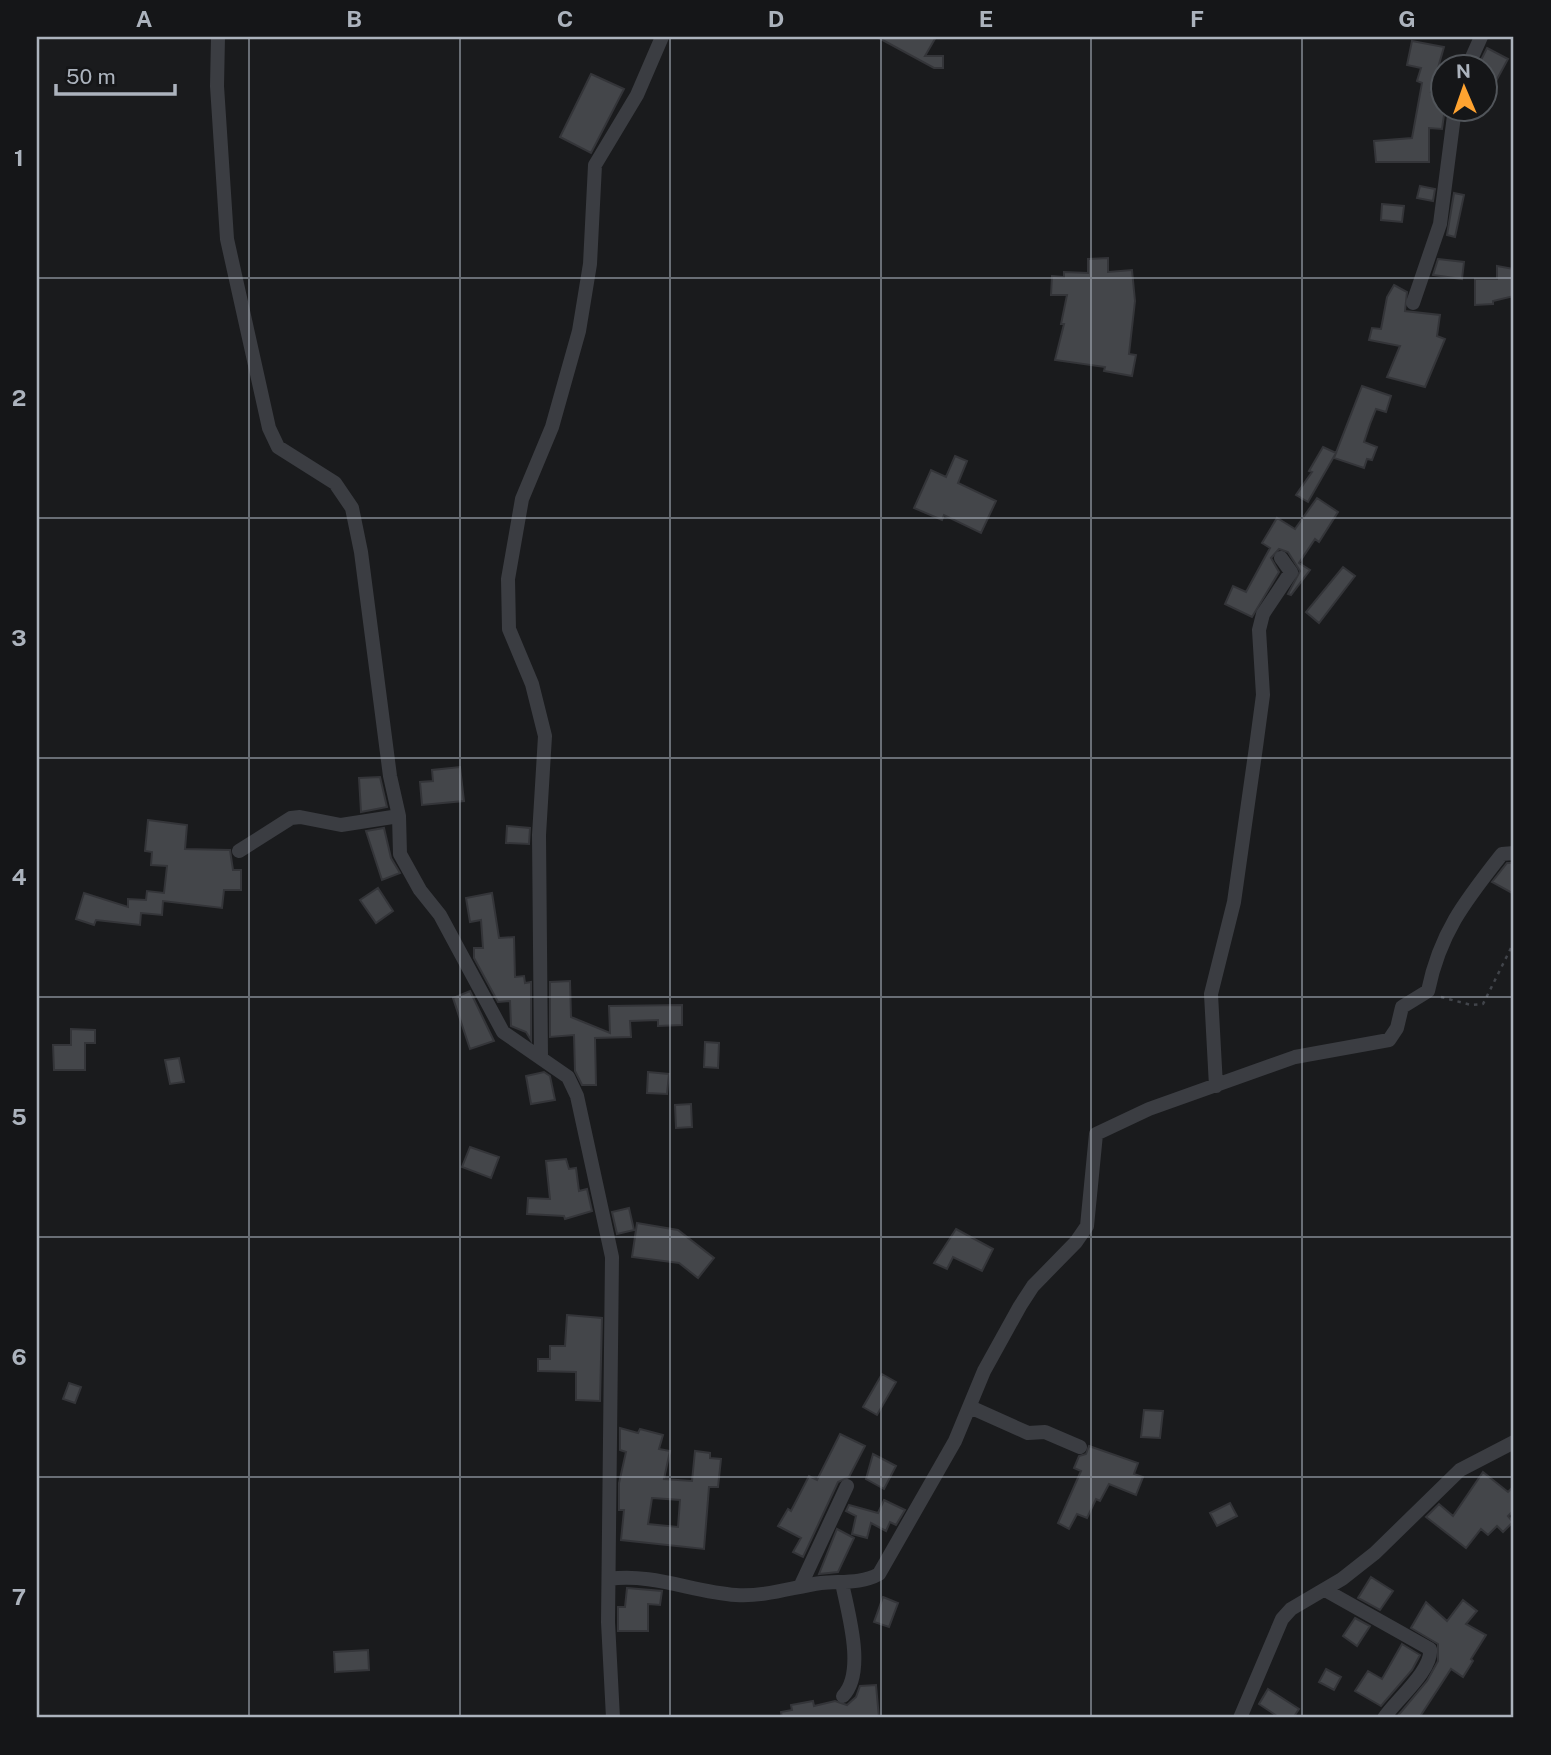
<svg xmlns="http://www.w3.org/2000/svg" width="1551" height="1755" font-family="'Public Sans',sans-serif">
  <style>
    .building { fill: #44464a; stroke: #343539; stroke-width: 2; fill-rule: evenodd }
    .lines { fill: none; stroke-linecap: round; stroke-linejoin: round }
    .path { stroke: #41444a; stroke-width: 2.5; stroke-dasharray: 3.5 5; stroke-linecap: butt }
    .minor { stroke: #3b3d42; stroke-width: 14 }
    .grid { fill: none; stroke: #acb3bd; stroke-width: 2; stroke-opacity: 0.55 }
    .neatline { fill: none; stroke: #acb3bd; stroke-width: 2.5 }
    .grid-label { font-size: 23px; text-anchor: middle; font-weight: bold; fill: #acb3bd }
  </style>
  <rect width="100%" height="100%" fill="#1a1b1d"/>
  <path class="building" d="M877,37H936L925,56H943V68H934Z
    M1412,41L1444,47L1431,92L1443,93L1445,108L1442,129L1429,128V162H1376L1374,141L1412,138L1422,83L1417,81L1421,68L1407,65Z
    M1487,48L1508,59L1495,83L1485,78V66H1478Z
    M591,74L624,89L591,153L560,137Z
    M1420,186L1435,189L1433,201L1417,198Z
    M1454,193L1464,195L1455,237L1447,235Z
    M1382,204L1404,206L1402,222L1381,220Z
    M1108,258V272L1132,270L1135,301L1129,354L1136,355L1132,376L1104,371L1105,367L1055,360L1064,324H1061L1067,295H1051L1052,276L1064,277V272L1088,273V259Z
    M1438,259L1464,262L1462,279L1433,275Z
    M1497,266L1514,269V296L1493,301V304L1475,305V279H1497Z
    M1394,285L1407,292L1405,311L1440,315L1437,336L1445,339L1425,387L1387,377L1400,346L1369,340L1372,328L1381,329L1387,297Z
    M1362,386L1391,396L1386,412L1376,409L1370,424L1364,442L1377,447L1372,460L1367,459L1364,468L1334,458Z
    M1323,447L1336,453L1308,502L1296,495L1312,472L1309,471Z
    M955,456L967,461L958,483L996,501L981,533L944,515L942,520L914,508L931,470L946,477Z
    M1317,498L1338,512L1319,542L1315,539L1299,563L1310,570L1291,595L1288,594L1300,571L1288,552L1279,549L1271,558L1279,572L1252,617L1225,604L1233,586L1246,592L1270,548L1262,543L1277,518L1295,529Z
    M1343,567L1355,576L1319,623L1306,612Z
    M460,767L464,801L422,805L420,782L433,781L432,770Z
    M380,777L387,807L361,812L359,778Z
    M148,820L187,825L185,849L230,850L233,870H241V890H224L222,908L163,901L162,915L141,913L140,925L96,920L94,925L76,919L84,893L128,907V899L146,900L147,891L164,893L167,866L151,865L152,852L145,851Z
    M507,826L530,828L529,844L506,843Z
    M384,828L391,858L400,873L382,880L366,831Z
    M1507,863H1514V894L1492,882Z
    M378,888L393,911L376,923L360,900Z
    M492,893L499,938L514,937L515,977L524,976L525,983L531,982V1040L526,1032L511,1026L510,1001L498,1002L474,958V948H483L481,920L470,922L466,898Z
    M570,981L571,1017L610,1033L609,1006L682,1005V1025L658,1026V1020L630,1021L631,1037L595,1038L596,1085H582L575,1071L574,1035L550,1037V982Z
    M470,991L494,1041L470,1049L453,998Z
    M71,1029L95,1030V1043H85V1070H54L53,1045H71Z
    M705,1042L719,1043L718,1068L704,1067Z
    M179,1058L184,1082L170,1084L165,1060Z
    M544,1072L550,1076L555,1100L531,1104L526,1076Z
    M648,1072L669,1074L667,1094L647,1093Z
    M691,1104L692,1127L676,1128L675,1105Z
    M470,1147L499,1157L491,1178L462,1167Z
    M566,1159L569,1169L576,1168L579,1191L587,1189L592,1211L565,1219L564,1216L527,1214L528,1198L550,1199L546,1161Z
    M629,1208L634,1230L617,1234L612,1212Z
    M637,1223L678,1230L714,1258L698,1278L679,1263L632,1257Z
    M956,1229L993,1249L982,1271L953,1257L947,1269L934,1263Z
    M567,1315L602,1318L600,1401L576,1400V1372L538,1371V1359H550V1346H565Z
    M882,1374L896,1382L877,1415L863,1407Z
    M69,1383L81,1387L75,1403L63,1399Z
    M1144,1410L1163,1411L1160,1438L1141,1437Z
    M620,1428L638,1433L640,1429L663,1435L659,1449L670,1451L664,1479L692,1481L695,1451L710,1453V1458L721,1459L718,1487H709L704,1549L621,1540L624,1510H619V1483L626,1452L620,1450ZM652,1498L680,1500L678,1527L648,1524Z
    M840,1434L865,1446L849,1477L838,1482L803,1557L793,1552L801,1538L778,1526L788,1509L791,1511L809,1476L817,1480Z
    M1089,1446L1138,1463L1134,1474L1143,1477L1136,1495L1109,1484L1100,1501L1096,1499L1087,1518L1077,1514L1069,1529L1058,1523L1081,1471L1074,1468L1079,1456L1086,1454Z
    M873,1454L896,1466L884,1489L866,1479Z
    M1483,1472L1508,1492L1514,1486V1510L1508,1516L1513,1522L1503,1532L1497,1526L1488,1535L1481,1529L1466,1548L1426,1517L1439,1504L1453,1516Z
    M884,1500L905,1510L896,1525L890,1522L886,1531L871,1523L867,1538L852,1534L856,1516L846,1511L849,1505L878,1513Z
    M1230,1503L1237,1516L1217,1526L1210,1513Z
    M837,1529L854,1538L838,1572L819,1574Z
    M1371,1577L1393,1591L1380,1610L1358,1598Z
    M627,1588L662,1591L660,1605L648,1604V1631H618V1607H625Z
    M883,1597L898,1603L889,1627L874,1622Z
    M1463,1600L1477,1611L1466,1624L1486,1635L1471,1659L1473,1661L1463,1677L1451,1669L1419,1718H1396L1427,1681L1438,1661V1644L1411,1628L1426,1602L1447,1621Z
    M1355,1618L1370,1626L1357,1646L1343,1636Z
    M1402,1644L1420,1655L1412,1670L1381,1706L1355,1691L1368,1671L1382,1679Z
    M368,1650L369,1670L335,1672L334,1652Z
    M1326,1669L1341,1677L1334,1690L1319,1682Z
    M876,1685L879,1718H782L781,1712L792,1710L791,1705L813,1701L814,1706L835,1701L847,1705L856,1697L860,1686Z
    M1268,1689L1299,1709L1293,1718H1280L1259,1704Z"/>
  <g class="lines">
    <path class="path" d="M1441,997L1471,1005L1483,1004L1514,942"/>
    <path class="minor" d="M218,37L217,86L227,239L269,428L278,447L335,483L352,508L361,552L390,776L399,816L400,854L420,890L440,915L503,1032L568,1077L577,1096L612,1257L608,1622L613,1718
      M1468,66L1481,37
      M1413,303L1440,224L1455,108
      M239,851L291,818L300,817L341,825L399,816
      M541,1058L539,835L545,736L532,684L509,629L508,579L522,499L552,427L579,331L590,264L595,165L637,95L662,37
      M1216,1086L1211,994L1234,902L1256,747L1263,695L1259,630L1263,614L1291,572L1281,558
      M970,1407L1028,1433L1045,1432L1080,1447
      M609,1579C653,1573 693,1592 736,1595C765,1597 793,1587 821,1583C841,1581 861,1584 879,1574L955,1441L984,1371L1020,1306L1033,1286L1076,1242L1087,1226L1096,1134L1149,1109L1295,1057L1389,1040L1397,1028L1402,1007L1428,991C1440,932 1466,900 1502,854L1514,853
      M842,1583C848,1613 866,1672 843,1696
      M800,1587L847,1486
      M1325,1590L1430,1649C1433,1670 1395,1701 1384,1718
      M1240,1718L1282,1619L1291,1609L1342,1579L1375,1553L1460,1470L1514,1442"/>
  </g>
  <path class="grid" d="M249,37V1718M460,37V1718M670,37V1718M881,37V1718M1091,37V1718M1302,37V1718M37,278H1514M37,518H1514M37,758H1514M37,997H1514M37,1237H1514M37,1477H1514"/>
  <rect width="1551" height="1755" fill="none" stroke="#151618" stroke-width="77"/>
  <g transform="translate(1464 88) rotate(358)"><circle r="33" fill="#151618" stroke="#51555a" stroke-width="2"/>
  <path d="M0-5L12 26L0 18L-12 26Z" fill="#ffa330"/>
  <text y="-10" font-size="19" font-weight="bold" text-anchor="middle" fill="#acb3bd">N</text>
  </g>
  <path d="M56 84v10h119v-10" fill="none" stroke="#acb3bd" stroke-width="3.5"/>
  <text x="66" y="84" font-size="21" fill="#acb3bd" stroke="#151618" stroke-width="5" paint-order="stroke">50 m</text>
  <rect x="38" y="38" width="1474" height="1678" class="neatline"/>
  <g class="grid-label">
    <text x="144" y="27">A</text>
    <text x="354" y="27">B</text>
    <text x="565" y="27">C</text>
    <text x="776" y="27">D</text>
    <text x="986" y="27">E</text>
    <text x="1197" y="27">F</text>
    <text x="1407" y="27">G</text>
    <text x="19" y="166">1</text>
    <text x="19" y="406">2</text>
    <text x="19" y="646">3</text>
    <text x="19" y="885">4</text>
    <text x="19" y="1125">5</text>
    <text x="19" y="1365">6</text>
    <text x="19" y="1605">7</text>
  </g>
</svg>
